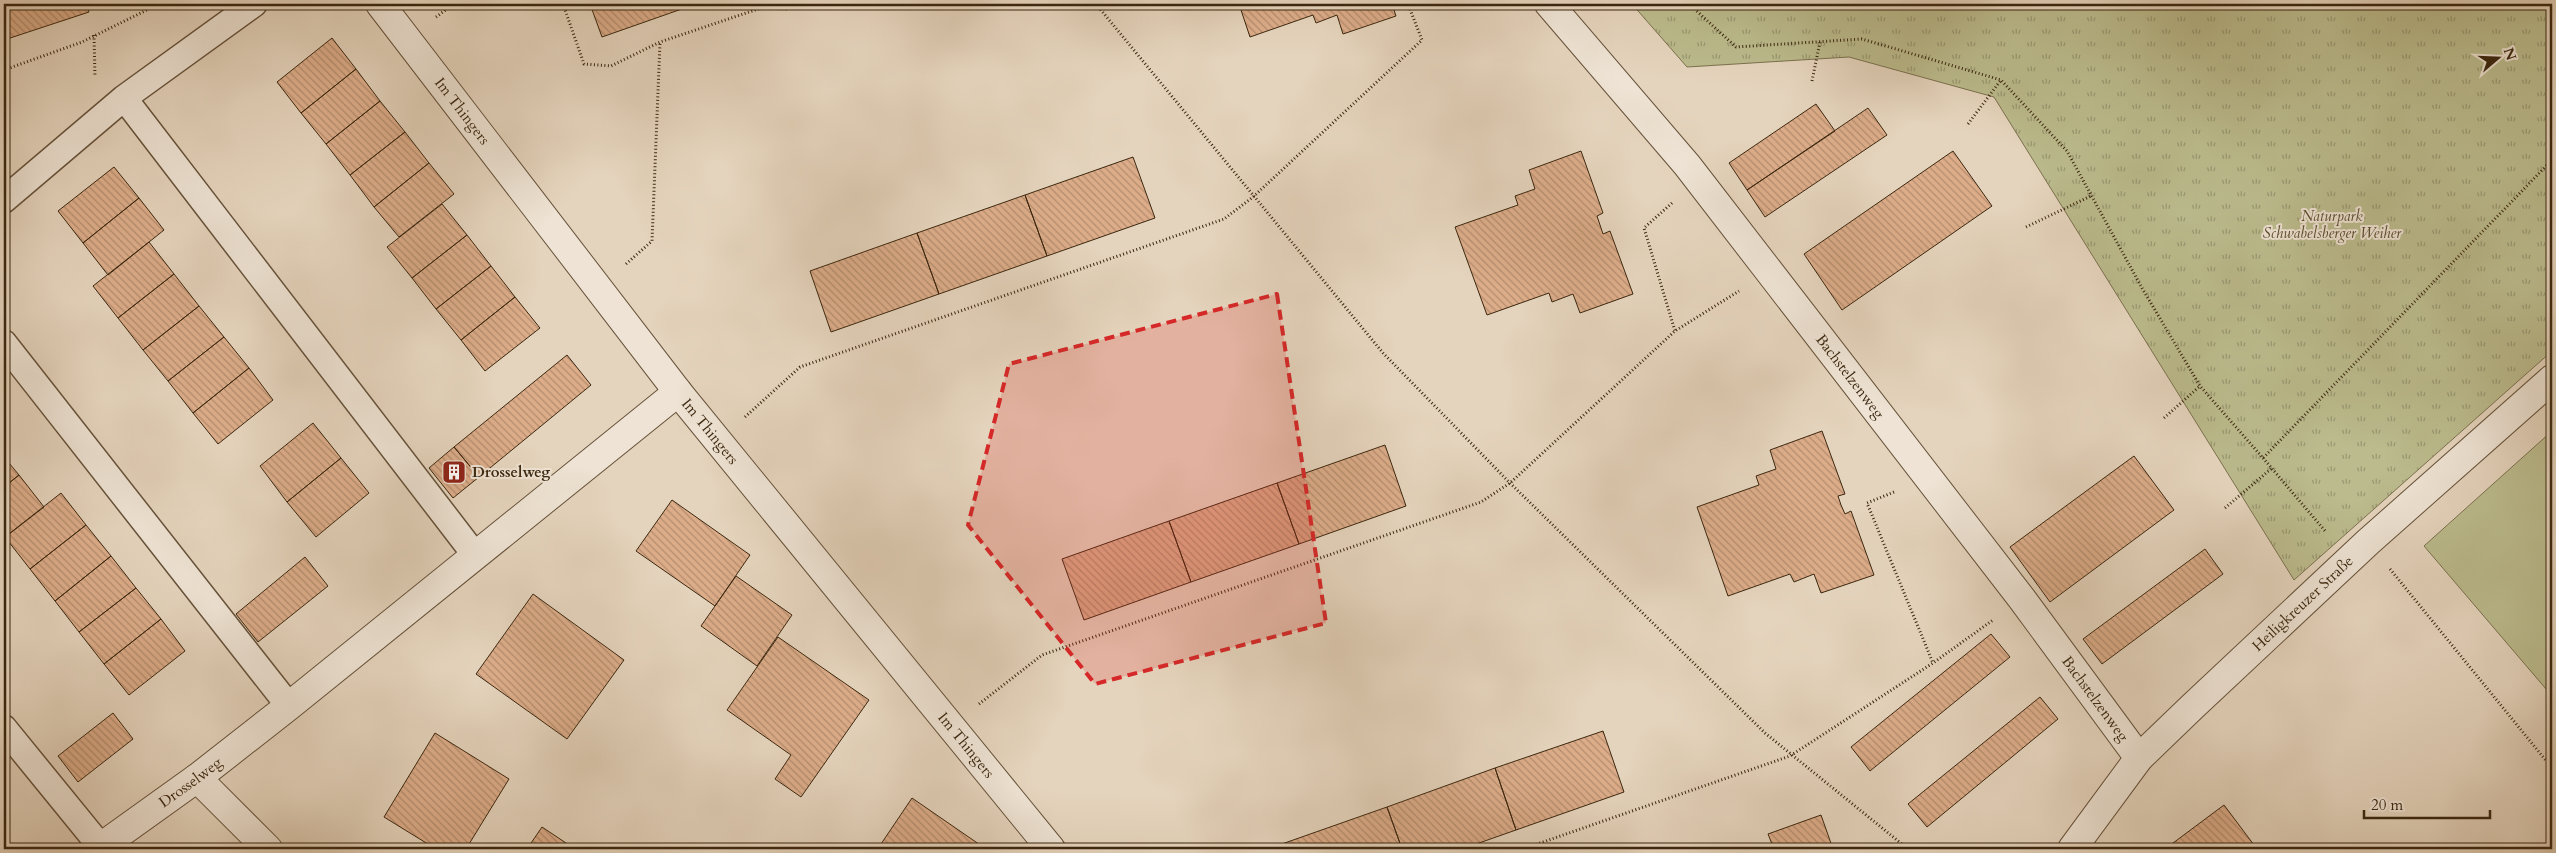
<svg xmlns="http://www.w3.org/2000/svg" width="2556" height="853" font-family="Cardo,serif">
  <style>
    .grass { fill: url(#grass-tufts); stroke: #7b714e }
    .pitch { fill: #bbbb8d; stroke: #7b714e }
    .building { fill: url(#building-back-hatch); stroke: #3b270f }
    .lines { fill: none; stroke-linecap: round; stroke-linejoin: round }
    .service-casing { stroke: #66523a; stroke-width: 28 }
    .minor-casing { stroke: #66523a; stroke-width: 30 }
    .path { stroke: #3b270f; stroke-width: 3; stroke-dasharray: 1 2.5; stroke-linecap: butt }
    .service { stroke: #eee3d4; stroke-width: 25 }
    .minor { stroke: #eee3d4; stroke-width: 28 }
    .marked { fill: #d62828; fill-opacity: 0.2; stroke: #d62828; stroke-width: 4; stroke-dasharray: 10 6; stroke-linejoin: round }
    .labels { text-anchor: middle; stroke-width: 4; stroke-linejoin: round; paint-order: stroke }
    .street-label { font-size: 15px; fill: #3b270f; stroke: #eee3d4 }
    .park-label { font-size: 15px; font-style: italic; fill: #5b4c2e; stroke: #eee3d4 }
    .poi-label { font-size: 15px; font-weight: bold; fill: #3b270f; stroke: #eee3d4; text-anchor: start }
  </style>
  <defs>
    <pattern id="grass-tufts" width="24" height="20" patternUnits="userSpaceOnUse" patternTransform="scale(1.25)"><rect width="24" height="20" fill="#bbbb8d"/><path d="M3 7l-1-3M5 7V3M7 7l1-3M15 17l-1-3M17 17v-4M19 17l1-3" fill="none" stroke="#999872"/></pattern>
    <pattern id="building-back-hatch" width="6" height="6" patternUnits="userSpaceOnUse" patternTransform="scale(1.25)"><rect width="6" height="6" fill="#ddad8a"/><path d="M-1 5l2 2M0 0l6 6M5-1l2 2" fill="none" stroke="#b48d6f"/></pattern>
  </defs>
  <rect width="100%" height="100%" fill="#e5d4bd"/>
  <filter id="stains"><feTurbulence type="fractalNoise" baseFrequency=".004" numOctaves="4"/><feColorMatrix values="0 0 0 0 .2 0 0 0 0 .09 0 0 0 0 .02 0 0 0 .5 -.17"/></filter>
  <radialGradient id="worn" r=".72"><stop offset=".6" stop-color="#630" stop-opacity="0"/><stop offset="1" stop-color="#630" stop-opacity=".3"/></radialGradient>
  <path class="grass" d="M1632,4H2552V351L2294,580L1994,97L1849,57L1687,67Z"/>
  <path class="pitch" d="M2552,431V696L2424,546Z"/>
  <path class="building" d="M4,4H86L89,12L4,40Z
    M590,4H696L602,37Z
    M1239,4H1392L1396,16L1343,34L1337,15L1316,23L1313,15L1250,37Z
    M332,38L356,69L301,113L277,82Z
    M356,69L380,101L326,144L301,113Z
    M380,101L405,132L350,175L326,144Z
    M1816,104L1835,131L1747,190L1729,163Z
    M1868,108L1887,135L1765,217L1747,190Z
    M405,132L429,163L374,207L350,175Z
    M1581,151L1603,213L1597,216L1603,234L1610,231L1633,294L1580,313L1573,294L1552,302L1549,293L1487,315L1455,227L1518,205L1515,196L1535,189L1529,170Z
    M1953,151L1992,206L1842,310L1804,254Z
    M1133,157L1155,218L1047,256L1025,195Z
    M429,163L454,194L399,237L374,207Z
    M114,167L139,198L83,243L58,211Z
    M1025,195L1047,256L939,294L917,233Z
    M139,198L164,230L108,275L83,243Z
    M442,204L467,235L412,278L387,247Z
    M917,233L939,294L831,332L810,271Z
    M467,235L491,266L436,309L412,278Z
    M149,242L174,274L118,318L93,286Z
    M491,266L515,297L461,340L436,309Z
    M174,274L199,306L143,350L118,318Z
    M515,297L540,328L485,371L461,340Z
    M199,306L224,337L168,381L143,350Z
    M224,337L249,368L193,413L168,381Z
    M567,355L591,385L479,477L454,447Z
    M249,368L273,400L218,444L193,413Z
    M313,423L341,458L287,502L260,466Z
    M1822,431L1845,494L1838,496L1841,505L1845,514L1851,511L1874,575L1821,593L1814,574L1794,582L1790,574L1728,596L1697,507L1759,485L1756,476L1776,469L1770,450Z
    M1385,445L1406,506L1299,544L1277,483Z
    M454,447L479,477L453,498L429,468Z
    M2134,456L2174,510L2050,602L2010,547Z
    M4,457L19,475L4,487Z
    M341,458L369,493L316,537L287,502Z
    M19,475L44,507L4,538V487Z
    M1277,483L1299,544L1191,582L1169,521Z
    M61,493L86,525L30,569L5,537Z
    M672,500L750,555L715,606L636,551Z
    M1169,521L1191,582L1084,620L1062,559Z
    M86,525L111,556L55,601L30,569Z
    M2205,549L2223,574L2102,664L2083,639Z
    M111,556L136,588L79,632L55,601Z
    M305,557L328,586L258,642L236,614Z
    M736,576L792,615L757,666L701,626Z
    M136,588L161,619L104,664L79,632Z
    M533,594L624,660L567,739L476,674Z
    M161,619L185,651L129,695L104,664Z
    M1991,634L2010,657L1870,771L1851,747Z
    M778,637L869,700L801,797L775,779L791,755L727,710Z
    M2040,697L2058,719L1927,827L1908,804Z
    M113,713L133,739L78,782L58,756Z
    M1603,731L1624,792L1516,830L1495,768Z
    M435,733L509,779L466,849H436L384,817Z
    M1495,768L1516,830L1462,849H1402L1387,807Z
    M912,798L986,849H889L881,844Z
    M2224,805L2257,849H2165Z
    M1387,807L1402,849H1281L1279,845Z
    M1821,815L1833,849H1774L1768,834Z
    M542,827L575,849H527Z"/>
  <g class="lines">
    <g class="service-casing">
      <path id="service" d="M124,98L475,555
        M4,200L124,98L254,4
        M4,343L289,706
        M4,728L101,847"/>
    </g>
    <g class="minor-casing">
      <g id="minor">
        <path id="s1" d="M380,4L678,392L1051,849"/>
        <path id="s2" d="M1549,4L1687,165L2022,599L2139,758"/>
        <path d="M197,778L268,849"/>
        <path id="s3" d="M98,849L197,778L289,706L678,392"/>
        <path id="s4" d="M2072,849L2139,758L2192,707L2368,542L2552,379"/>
      </g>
    </g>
    <path class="path" d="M563,4L584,64L611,66L660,42L761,8L787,9L809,4
      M1096,4L1383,353L1510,483L1765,733L1908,849
      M1689,4L1736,47L1862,39L2001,80L2067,151L2142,288L2200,386L2263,458L2552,160
      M436,17L454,4
      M94,35L95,77
      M4,70L82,42L159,4
      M1812,81L1820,42
      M1968,124L2001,80
      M1672,203L1644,228L1675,331
      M2026,227L2091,196
      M626,264L652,241L660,42
      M745,417L800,367L1224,219L1253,197L1422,40L1408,4
      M2164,418L2200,386
      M2263,458L2326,532
      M1894,492L1867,503L1933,663
      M2225,508L2272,468
      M2390,569L2552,768
      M979,704L1042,655L1481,502L1510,483L1675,331L1739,291
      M1523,849L1790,756L1933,663L1993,620"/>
    <use href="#service" class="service"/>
    <use href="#minor" class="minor"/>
  </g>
  <path class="marked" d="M1277,294L1326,623L1095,684L968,525L1009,364Z"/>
  <defs>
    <g id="building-square" transform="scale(1.25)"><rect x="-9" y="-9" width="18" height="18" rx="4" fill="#8f2418" stroke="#eee3d4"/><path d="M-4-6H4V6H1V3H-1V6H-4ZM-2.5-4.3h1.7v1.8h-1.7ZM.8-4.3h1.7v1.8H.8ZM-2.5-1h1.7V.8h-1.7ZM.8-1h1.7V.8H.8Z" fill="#fff"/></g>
  </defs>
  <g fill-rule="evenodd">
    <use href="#building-square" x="454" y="472"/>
  </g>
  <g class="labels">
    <g class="street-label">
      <text dy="5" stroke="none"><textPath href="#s1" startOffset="135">Im Thingers</textPath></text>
      <text dy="5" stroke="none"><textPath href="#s2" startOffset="479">Bachstelzenweg</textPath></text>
      <text dy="5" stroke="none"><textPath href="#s1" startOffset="540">Im Thingers</textPath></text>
      <text dy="5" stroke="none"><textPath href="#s4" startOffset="338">Heiligkreuzer Straße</textPath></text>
      <text dy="5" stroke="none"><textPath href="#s2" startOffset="884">Bachstelzenweg</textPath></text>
      <text dy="5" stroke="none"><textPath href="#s1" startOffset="945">Im Thingers</textPath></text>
      <text dy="5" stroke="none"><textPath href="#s3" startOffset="114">Drosselweg</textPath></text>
    </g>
    <g class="park-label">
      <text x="2332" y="221">Naturpark<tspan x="2332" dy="17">Schwabelsberger Weiher</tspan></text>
    </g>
    <g class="poi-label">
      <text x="472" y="477">Drosselweg</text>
    </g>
  </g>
  <rect width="2556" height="853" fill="none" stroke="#e5d4bd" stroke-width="20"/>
  <rect x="5" y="5" width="2546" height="843" fill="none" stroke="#3b270f" stroke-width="2.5"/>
  <rect x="10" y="10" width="2536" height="833" fill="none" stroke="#3b270f"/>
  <g transform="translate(2498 58) rotate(71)" stroke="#eee3d4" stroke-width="4" paint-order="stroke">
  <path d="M0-4L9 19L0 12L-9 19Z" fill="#3b270f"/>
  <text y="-8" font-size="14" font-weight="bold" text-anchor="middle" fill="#3b270f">N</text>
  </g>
  <path d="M2364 810v8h126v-8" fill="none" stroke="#3b270f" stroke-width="2.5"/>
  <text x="2371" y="810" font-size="15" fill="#3b270f" stroke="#eee3d4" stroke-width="4" paint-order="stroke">20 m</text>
  <rect width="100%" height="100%" filter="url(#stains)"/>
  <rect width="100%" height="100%" fill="url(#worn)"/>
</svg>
